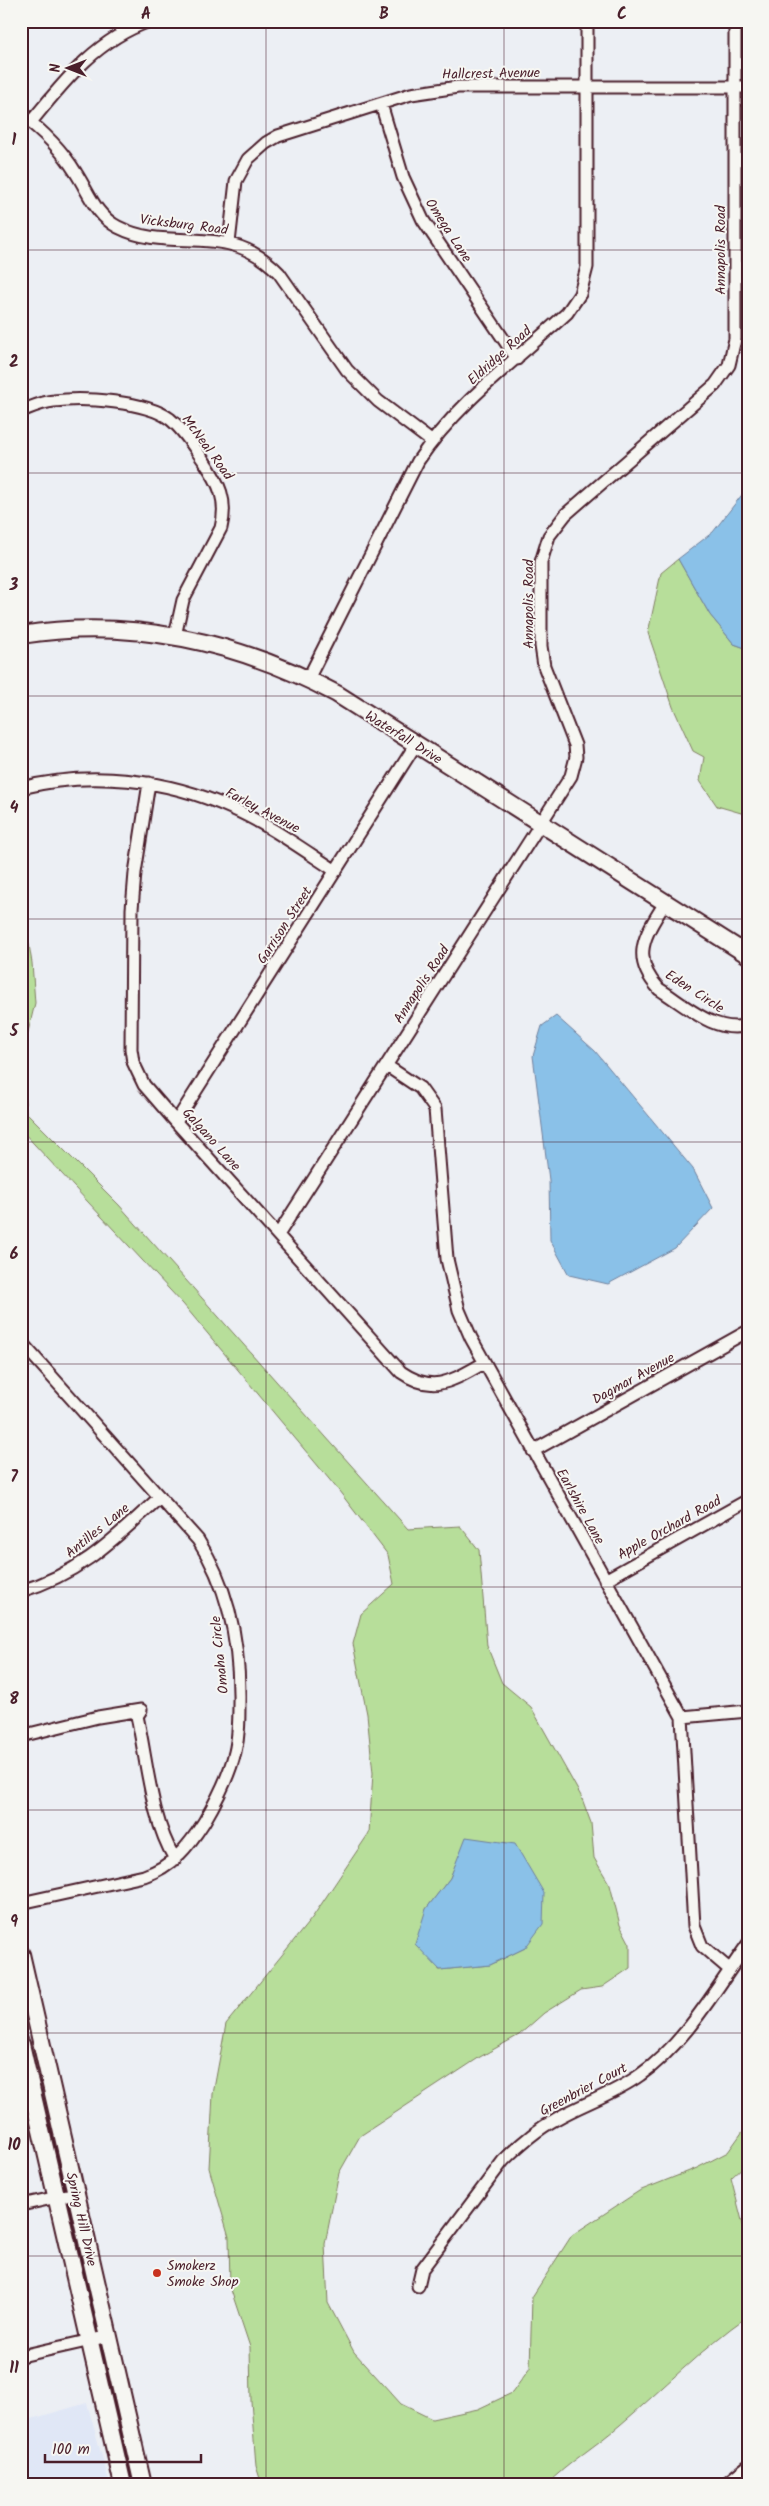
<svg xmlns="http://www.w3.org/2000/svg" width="769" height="2506" font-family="Kalam,sans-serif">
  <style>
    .built { fill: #e0e7f6 }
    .green { fill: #b7de9a; stroke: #807e62; fill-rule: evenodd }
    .water { fill: #8ac1e8; stroke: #70809c }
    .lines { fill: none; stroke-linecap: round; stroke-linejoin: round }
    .street-casing { stroke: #4a1f2b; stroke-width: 15 }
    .secondary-casing { stroke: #4a1f2b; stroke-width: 20 }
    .street { stroke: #f6f6f2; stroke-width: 11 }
    .secondary { stroke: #f6f6f2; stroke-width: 16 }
    .grid { fill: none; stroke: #4a1f2b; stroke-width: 1; stroke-opacity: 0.55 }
    .poi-dot { fill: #c8321e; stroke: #f6f6f2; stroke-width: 2 }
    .labels { text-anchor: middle; stroke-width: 4; stroke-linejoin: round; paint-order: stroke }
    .street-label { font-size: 14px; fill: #4a1f2b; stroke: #f6f6f2 }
    .poi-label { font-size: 14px; fill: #4a1f2b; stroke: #f6f6f2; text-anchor: start }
    .neatline { fill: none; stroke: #4a1f2b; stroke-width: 2 }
    .grid-label { font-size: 16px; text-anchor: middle; font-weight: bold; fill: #4a1f2b }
  </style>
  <rect width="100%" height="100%" fill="#eceff4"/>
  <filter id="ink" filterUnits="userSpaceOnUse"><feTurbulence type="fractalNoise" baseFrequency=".02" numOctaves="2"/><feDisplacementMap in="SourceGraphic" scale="10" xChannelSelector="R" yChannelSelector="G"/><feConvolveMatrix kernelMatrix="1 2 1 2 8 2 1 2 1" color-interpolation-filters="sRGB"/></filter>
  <g filter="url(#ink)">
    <path class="built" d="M87,2403L110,2485H21V2422Z"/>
    <path class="green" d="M678,559L710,615L734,644L748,649V815L717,806L700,781L704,757L693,751L673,707L648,633L661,573Z
      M21,920H25L32,963L35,1003L21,1061Z
      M21,1065L26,1112L119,1205L408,1529L460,1526L479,1550L487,1646L502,1683L531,1707L581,1796L591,1823L594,1858L610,1885L620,1925L630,1944V1968L602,1987L581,1990L544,2013L519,2035L480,2057L360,2136L339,2173L325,2244L328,2303L354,2352L401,2404L432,2419L478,2409L512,2393L530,2368L532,2297L572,2235L639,2191L697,2168L728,2152L748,2124V2162L731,2178L748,2244V2316C702,2348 663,2389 620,2425C596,2446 569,2462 546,2485H262L256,2466L251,2401L250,2347L230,2287L229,2237L209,2168L213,2094L226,2024L312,1918L369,1833L373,1773L367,1714L353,1644L361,1614L394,1584L388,1555L339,1491L183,1304L21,1130ZM467,1837L525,1948L490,1965L439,1970L426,1909L450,1878Z"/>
    <path class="water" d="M748,487V649L734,644L710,615L678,559L713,532Z
      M556,1016L595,1051L693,1169L713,1208L675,1248L608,1284L569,1275L550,1240L549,1180L533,1056L542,1026Z
      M466,1837L515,1844L544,1893L543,1924L525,1948L490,1965L440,1970L415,1944L426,1909L450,1878Z"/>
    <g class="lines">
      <g class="street-casing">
        <path id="street" d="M116,21L123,33
          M381,104L403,177L423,220L517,359
          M21,115C43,131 62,150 76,173C89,193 96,216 118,227C173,255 227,219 279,273L347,370L378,401L431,441
          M31,122C65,80 97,39 150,21
          M229,243L236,181L248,159L266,143L278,136L411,94L458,87H748
          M21,411C32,407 42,402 54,401C83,397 146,401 170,419C184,430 193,446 204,461C219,483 228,500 221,528L183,600L175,636
          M308,679L418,461C456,404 517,359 567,313L580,294L587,267V21
          M149,783L135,873L132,909L131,1049L133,1062L144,1085L176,1122L401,1372C434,1395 453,1380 484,1363
          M21,788C91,770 166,779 231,808C268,824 302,849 336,871
          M665,903C646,933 629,957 659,989C685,1005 716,1035 748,1025
          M387,1066L420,1088L435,1109L447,1259L459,1310L471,1338L682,1717L694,1926L702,1946L729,1969
          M176,1122L416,744
          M278,1235L571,776L576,757L575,745L544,666L541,646V562L549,536L566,514L715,385L729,365L735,339V21
          M21,1342L198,1540C230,1589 240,1645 239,1703C239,1720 239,1736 235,1752C229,1777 217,1800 204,1822C188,1847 173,1866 144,1876L21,1903
          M533,1451L748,1331
          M605,1580L748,1500
          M21,1591C82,1573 115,1538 160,1497
          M141,1710L137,1716C147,1761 151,1820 175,1859
          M682,1717L748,1711
          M21,1736L98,1717L141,1710
          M21,2205L76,2193
          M418,2286L422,2269L503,2161C519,2145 536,2130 556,2119C584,2103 614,2094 640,2075C686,2043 716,1988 748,1944
          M21,2356L109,2336
          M724,2485L748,2466"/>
      </g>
      <g class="secondary-casing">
        <path id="secondary" d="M21,635C131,617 240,642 337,694L748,955
          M21,1954L143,2485
          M21,2044L123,2485"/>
      </g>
      <use href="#street" class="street"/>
      <use href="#secondary" class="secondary"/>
    </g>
  </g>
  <path class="grid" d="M266,21V2485M504,21V2485M21,250H748M21,473H748M21,696H748M21,919H748M21,1142H748M21,1364H748M21,1587H748M21,1810H748M21,2033H748M21,2256H748"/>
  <circle class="poi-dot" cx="157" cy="2273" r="5"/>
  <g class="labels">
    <g class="street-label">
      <text transform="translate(491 73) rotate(-1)" y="5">Hallcrest Avenue</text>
      <text transform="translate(184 224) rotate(7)" y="5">Vicksburg Road</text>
      <text transform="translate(449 230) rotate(57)" y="5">Omega Lane</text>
      <text transform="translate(720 250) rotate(-90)" y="5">Annapolis Road</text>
      <text transform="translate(499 355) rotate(-42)" y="5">Eldridge Road</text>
      <text transform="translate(208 447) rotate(54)" y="5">McNeal Road</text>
      <text transform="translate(528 604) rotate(-90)" y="5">Annapolis Road</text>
      <text transform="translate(404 737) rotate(32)" y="5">Waterfall Drive</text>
      <text transform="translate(263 810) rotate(28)" y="5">Farley Avenue</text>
      <text transform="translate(284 925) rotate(-57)" y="5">Garrison Street</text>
      <text transform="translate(421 984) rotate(-57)" y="5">Annapolis Road</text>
      <text transform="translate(695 991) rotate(33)" y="5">Eden Circle</text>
      <text transform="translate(212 1139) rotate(48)" y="5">Galgano Lane</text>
      <text transform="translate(633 1378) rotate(-29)" y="5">Dagmar Avenue</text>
      <text transform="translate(581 1506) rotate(61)" y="5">Earlshire Lane</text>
      <text transform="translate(669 1527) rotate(-29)" y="5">Apple Orchard Road</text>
      <text transform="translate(97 1530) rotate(-39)" y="5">Antilles Lane</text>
      <text transform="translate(219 1655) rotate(-96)" y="5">Omaha Circle</text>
      <text transform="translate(583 2089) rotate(-28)" y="5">Greenbrier Court</text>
      <text transform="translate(82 2219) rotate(77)" y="5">Spring Hill Drive</text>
    </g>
    <g class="poi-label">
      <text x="167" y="2270">Smokerz<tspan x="167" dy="16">Smoke Shop</tspan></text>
    </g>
  </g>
  <rect width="769" height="2506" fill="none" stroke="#f6f6f2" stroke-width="55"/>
  <g transform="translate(68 68) rotate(270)" stroke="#f6f6f2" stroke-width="4" paint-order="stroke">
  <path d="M0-4L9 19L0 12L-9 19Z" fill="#4a1f2b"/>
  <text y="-8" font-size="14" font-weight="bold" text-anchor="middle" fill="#4a1f2b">N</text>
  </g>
  <path d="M45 2454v8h156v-8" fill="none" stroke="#4a1f2b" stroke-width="2.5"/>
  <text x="52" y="2454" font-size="15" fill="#4a1f2b" stroke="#f6f6f2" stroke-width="4" paint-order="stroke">100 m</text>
  <rect x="28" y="28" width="714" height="2450" class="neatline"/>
  <g class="grid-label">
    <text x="146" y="19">A</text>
    <text x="384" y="19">B</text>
    <text x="622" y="19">C</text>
    <text x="14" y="145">1</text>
    <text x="14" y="367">2</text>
    <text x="14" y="590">3</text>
    <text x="14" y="813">4</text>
    <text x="14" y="1036">5</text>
    <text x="14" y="1259">6</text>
    <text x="14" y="1482">7</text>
    <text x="14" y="1704">8</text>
    <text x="14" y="1927">9</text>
    <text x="14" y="2150">10</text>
    <text x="14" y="2373">11</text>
  </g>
</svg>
